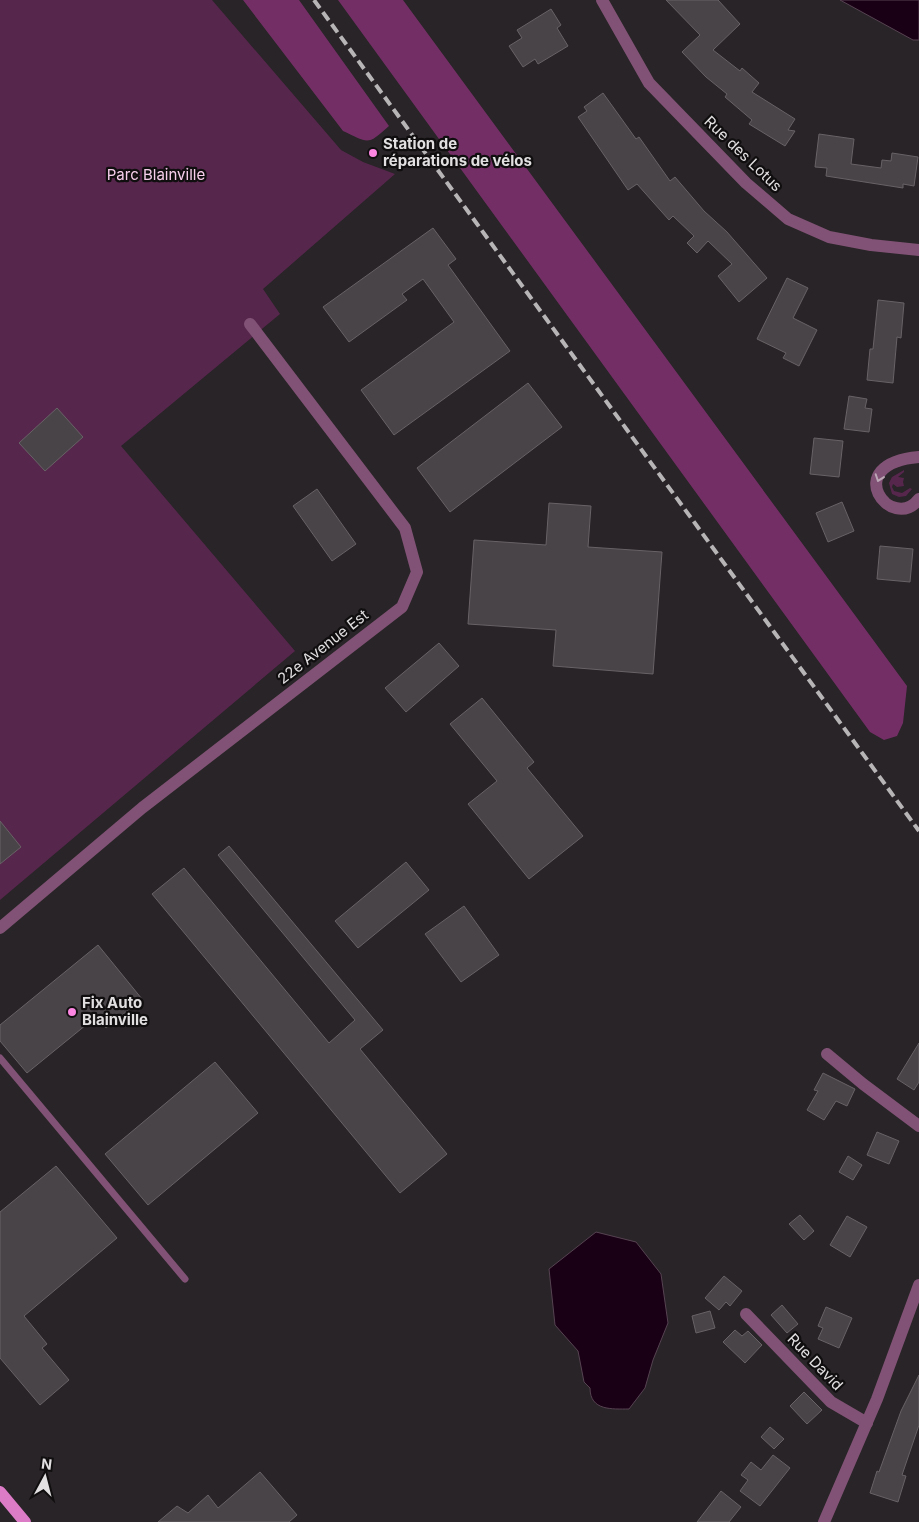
<svg xmlns="http://www.w3.org/2000/svg" width="919" height="1522" font-family="Inter,sans-serif">
  <style>
    .green { fill: #57264d }
    .forest { fill: #732f65 }
    .water { fill: #1a0015; stroke: #564352 }
    .building { fill: #494448; stroke: #686266 }
    .lines { fill: none; stroke-linecap: round; stroke-linejoin: round }
    .service { stroke: #815275; stroke-width: 7 }
    .minor { stroke: #815275; stroke-width: 12 }
    .tertiary { stroke: #815275; stroke-width: 12 }
    .primary { stroke: #dc7bc6; stroke-width: 12 }
    .rail { stroke: #b8b5b7; stroke-width: 4; stroke-dasharray: 10 5; stroke-linecap: butt }
    .oneway { stroke: #bca7b6 }
    .poi-dot { fill: #fd86e3; stroke: #100e0f; stroke-width: 2 }
    .labels { text-anchor: middle; stroke-width: 4.5; stroke-linejoin: round; paint-order: stroke }
    .poi-label { font-size: 15px; font-weight: bold; fill: #e3e0e2; stroke: #100e0f; text-anchor: start }
    .street-label { font-size: 15px; fill: #e3e0e2; stroke: #100e0f }
    .park-label { font-size: 15px; fill: #f7cfec; stroke: #100e0f }
  </style>
  <rect width="100%" height="100%" fill="#282427"/>
  <path class="green" d="M0,0H212L341,150L363,162L395,174L263,289L280,314L121,446L295,651L0,900Z
    M904,470V472L898,477L904,478L903,482L904,486L897,487L893,484L892,487L894,491L902,493L910,488L912,489L906,496L899,497L892,494L889,483L892,477Z"/>
  <path class="forest" d="M243,0H299L389,126C367,146 369,143 343,131Z
    M338,0H403L907,686L903,723L897,736L884,740L870,732Z"/>
  <path class="water" d="M840,0H919V40H913Z
    M596,1232L636,1242L661,1274L668,1323L653,1360L645,1388L629,1409C612,1409 590,1411 590,1388L584,1382L578,1351L555,1325L549,1269Z"/>
  <path class="building" d="M666,0H718L740,24L713,50L740,71L742,68L759,83L752,92L795,119L788,130L795,131L785,146L749,124L752,120L725,97L727,94L706,77L682,52L700,35Z
    M551,9L561,25L557,28L568,46L538,64L535,59L523,67L509,46L522,38L517,30Z
    M603,93L636,139L639,137L670,181L675,177L704,211L727,232L767,278L739,302L718,276L732,264L708,241L697,253L687,243L694,236L673,216L669,220L637,184L628,190L578,117L587,111L584,107Z
    M819,134L854,139L851,164L881,168L882,160L891,161L892,153L918,157L914,186L903,184V188L826,176L827,168L815,167Z
    M433,228L456,259L448,265L510,351L394,435L361,390L454,322L423,279L402,294L407,300L349,342L323,307Z
    M787,278L808,288L793,318L817,330L799,366L783,358L786,353L757,339Z
    M878,300L904,303L901,338L897,337L893,383L867,380L870,349H873Z
    M528,383L562,427L450,512L417,468Z
    M849,396L867,399L865,408L872,409L869,432L844,429Z
    M57,408L83,437L45,471L19,443Z
    M814,438L843,441L839,477L810,474Z
    M317,489L356,544L332,561L293,506Z
    M842,502L854,531L828,542L816,513Z
    M549,503L591,506L588,547L662,552L653,674L553,666L556,630L468,624L474,540L546,545Z
    M880,546L913,549L910,582L877,579Z
    M439,643L459,666L406,712L385,688Z
    M482,698L534,762L527,768L583,836L529,879L468,804L497,781L450,724Z
    M0,821L21,847L0,864Z
    M229,846L383,1030L360,1049L447,1154L400,1193L152,894L184,868L329,1043L355,1020L218,855Z
    M406,862L429,890L358,948L335,921Z
    M464,906L499,955L461,982L425,934Z
    M98,945L142,999L106,1028L97,1016L27,1073L0,1041V1025Z
    M919,1043V1082L914,1090L897,1079Z
    M215,1062L258,1113L148,1205L105,1154Z
    M823,1073L855,1089L847,1106L836,1101L824,1120L807,1110L818,1091L814,1090Z
    M877,1132L899,1141L889,1164L867,1155Z
    M848,1156L862,1165L853,1180L839,1172Z
    M56,1166L117,1238L24,1316L47,1344L42,1348L69,1380L40,1405L0,1358V1212Z
    M800,1215L814,1231L804,1240L789,1224Z
    M847,1216L867,1227L850,1257L830,1245Z
    M724,1276L742,1291L730,1306L726,1302L719,1310L705,1298Z
    M782,1305L798,1324L787,1333L771,1315Z
    M826,1307L852,1318L839,1348L818,1339L823,1328L818,1326Z
    M710,1311L715,1328L696,1333L692,1316Z
    M735,1330L742,1336L748,1331L762,1345L745,1363L723,1342Z
    M919,1375V1425L902,1475L906,1476L898,1502L870,1493L877,1471L879,1472L901,1411Z
    M804,1392L822,1410L807,1424L790,1406Z
    M770,1427L784,1439L774,1449L761,1437Z
    M773,1455L790,1468L760,1506L740,1491L748,1480L741,1475L751,1462L761,1470Z
    M260,1472L297,1515L289,1522H158L177,1506L188,1513L208,1495L218,1508Z
    M721,1491L741,1507L729,1522H697Z"/>
  <g class="lines">
    <path class="service" d="M0,1058L185,1279"/>
    <path class="minor" d="M602,0L649,83L746,183L788,219L829,237L871,245L919,250
      M919,457C838,464 892,534 919,499
      M0,928L142,808L402,607L417,572L405,528L250,324
      M827,1054L863,1084L919,1126
      M746,1314L831,1402L867,1423"/>
    <path class="tertiary" d="M824,1522L877,1399L919,1285"/>
    <path class="primary" d="M0,1492L25,1522"/>
    <path class="rail" d="M314,0L919,831"/>
  </g>
  <defs><path id="oneway-chevron" d="M-2-3.5L2.5 0L-2 3.5" fill="none" stroke-width="1.6" stroke-linecap="round" stroke-linejoin="round" transform="scale(1.25)"/></defs>
  <use class="oneway" href="#oneway-chevron" transform="translate(879 478) rotate(109)"/>
  <g class="poi-dot">
    <circle cx="373" cy="153" r="5"/>
    <circle cx="72" cy="1012" r="5"/>
  </g>
  <g class="labels">
    <g class="poi-label">
      <text x="383" y="149">Station de<tspan x="383" dy="17">réparations de vélos</tspan></text>
      <text x="82" y="1008">Fix Auto<tspan x="82" dy="17">Blainville</tspan></text>
    </g>
    <g class="street-label">
      <text transform="translate(743 154) rotate(44)" y="5">Rue des Lotus</text>
      <text transform="translate(323 647) rotate(-38)" y="5">22e Avenue Est</text>
      <text transform="translate(815 1362) rotate(46)" y="5">Rue David</text>
    </g>
    <g class="park-label">
      <text x="156" y="180">Parc Blainville</text>
    </g>
  </g>
  <g transform="translate(45 1477) rotate(7)" stroke="#100e0f" stroke-width="4" paint-order="stroke">
  <path d="M0-4L9 19L0 12L-9 19Z" fill="#e3e0e2"/>
  <text y="-8" font-size="14" font-weight="bold" text-anchor="middle" fill="#e3e0e2">N</text>
  </g>
</svg>
